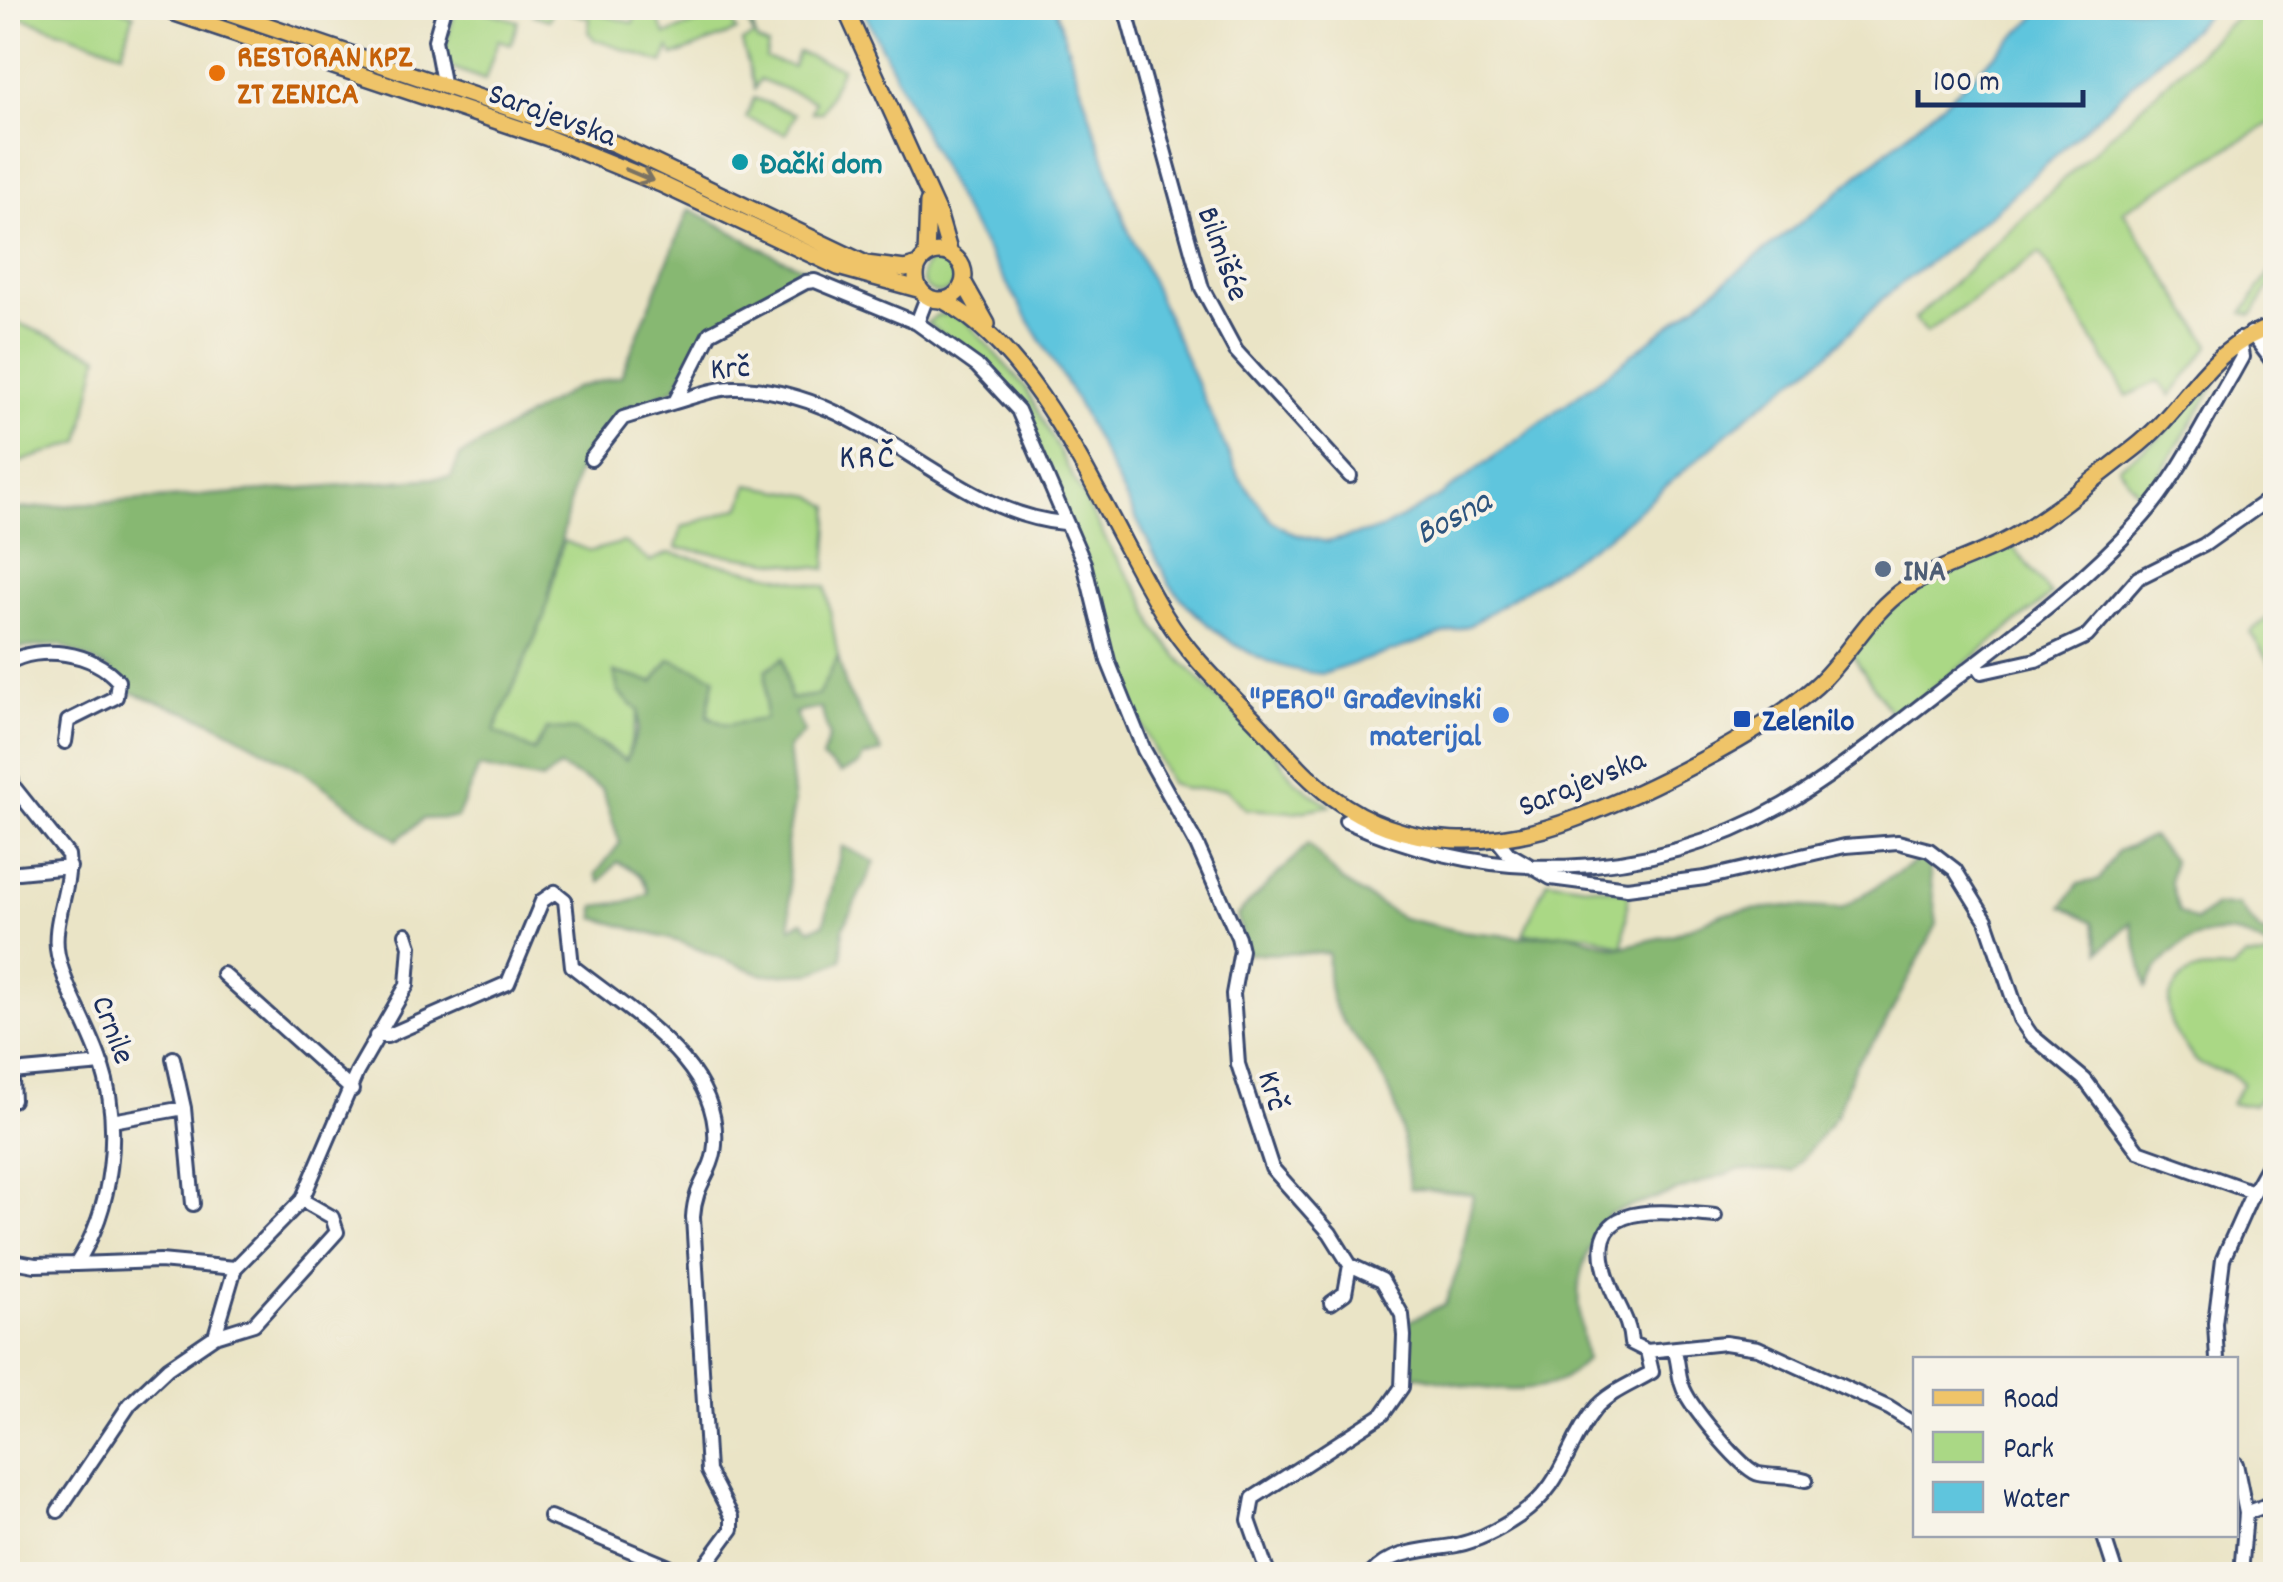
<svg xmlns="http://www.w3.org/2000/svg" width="2283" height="1582" font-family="Dekko,sans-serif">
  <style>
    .green { fill: #aad885; stroke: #628472; stroke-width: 2.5 }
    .forest { fill: #87b872; stroke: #517468; stroke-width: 2.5 }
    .water { fill: #5fc5dd; stroke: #3d7a9e; stroke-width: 2.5 }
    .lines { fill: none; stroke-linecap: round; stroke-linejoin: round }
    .minor-casing { stroke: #3a4a6e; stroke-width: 18 }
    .major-casing { stroke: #3a4a6e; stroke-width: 20 }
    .minor { stroke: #fff; stroke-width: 12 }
    .major { stroke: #efc469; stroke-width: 15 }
    .oneway { stroke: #7a7263 }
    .food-dot { fill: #e8710a; stroke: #f7f3e8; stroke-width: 4 }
    .culture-dot { fill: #0f9aa8; stroke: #f7f3e8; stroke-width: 4 }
    .service-dot { fill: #5c6f8a; stroke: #f7f3e8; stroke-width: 4 }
    .shop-dot { fill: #3f7fe0; stroke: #f7f3e8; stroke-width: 4 }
    .transit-dot { fill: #1a4fb4; stroke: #f7f3e8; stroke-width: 4 }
    .labels { text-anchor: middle; stroke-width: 8; stroke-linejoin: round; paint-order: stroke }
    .food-label { font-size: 32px; font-weight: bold; fill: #c56008; stroke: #f7f3e8; text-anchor: start }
    .street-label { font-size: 32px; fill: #1b2f5e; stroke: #f7f3e8 }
    .culture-label { font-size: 32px; font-weight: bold; fill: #0d838f; stroke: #f7f3e8; text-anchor: start }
    .service-label { font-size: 32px; font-weight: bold; fill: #4e5e75; stroke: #f7f3e8; text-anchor: start }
    .shop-label { font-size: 32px; font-weight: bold; fill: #366cbe; stroke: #f7f3e8; text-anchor: end }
    .transit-label { font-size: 32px; font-weight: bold; fill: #164399; stroke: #f7f3e8; text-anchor: start }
    .neighbourhood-label { font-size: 35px; letter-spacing: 2.5px; fill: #1b2f5e; stroke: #f7f3e8 }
    .water-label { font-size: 35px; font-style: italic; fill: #2c547e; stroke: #f7f3e8 }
  </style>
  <rect width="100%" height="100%" fill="#f7f3e8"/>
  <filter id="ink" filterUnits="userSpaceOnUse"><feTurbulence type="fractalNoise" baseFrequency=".01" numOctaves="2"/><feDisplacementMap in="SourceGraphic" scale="20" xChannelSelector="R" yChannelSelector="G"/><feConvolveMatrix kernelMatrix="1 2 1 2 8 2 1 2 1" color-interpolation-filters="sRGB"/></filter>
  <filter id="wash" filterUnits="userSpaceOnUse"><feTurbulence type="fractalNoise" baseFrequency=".0048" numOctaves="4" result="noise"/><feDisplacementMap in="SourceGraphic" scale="40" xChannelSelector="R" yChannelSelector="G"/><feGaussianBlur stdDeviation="2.25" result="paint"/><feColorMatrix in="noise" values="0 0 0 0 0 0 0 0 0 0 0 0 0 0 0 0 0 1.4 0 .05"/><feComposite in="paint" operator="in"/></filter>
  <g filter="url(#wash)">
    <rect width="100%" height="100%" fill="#eae4c6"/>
    <path class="green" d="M8,8H117L134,14L122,52L8,13Z
      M177,8L260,27L496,111L488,112Z
      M456,8H475L518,21L511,44L498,40L485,80L445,65L442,58Z
      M542,8H577L633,23L637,8H651L666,35L728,10L737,31L674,56L669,48L663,63L595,40L588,32L590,18L553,8L549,20L533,15Z
      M742,8H758L752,23L757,41L768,46L766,58L793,67L798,52L842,68L822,112H811L815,101L760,79L755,89L742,42L754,36Z
      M2246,8H2275V120L2123,211L2210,345L2171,396L2158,381L2127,396L2040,253L1926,333L1915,319Z
      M754,98L795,114L786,134L746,118Z
      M556,132L660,170L862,272L556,135Z
      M922 276a17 17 0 1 1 34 0a17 17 0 1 1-34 0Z
      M2275,264V278L2252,315L2243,313Z
      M947,314L965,320L1025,387L1113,553L1144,598L1155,628L1176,655L1215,696L1260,732L1294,780L1330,806L1294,812L1246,809L1226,789H1184L1170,783L1123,686L1032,430C1033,393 956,345 927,323L937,315Z
      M8,319L99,356L80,442L8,466Z
      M2233,355L2144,500L2118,467L2160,437Z
      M748,485L813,496L830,507L826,569L676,548L682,527L741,507Z
      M2008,540L2051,595L1895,719L1850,651L1901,598Z
      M563,541L591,551L624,542L650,561L669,553L826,587L838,657L818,695L789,699L765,719L725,725L653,682L615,672L618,692L639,711L626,761L601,743L534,751L494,732L544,617Z
      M2275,612L2276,668L2273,669L2250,632Z
      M1547,880L1629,892L1623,947L1589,934H1523Z
      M2245,957L2275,958V1027L2269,1036L2272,1084L2255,1105L2231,1104L2243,1083C2230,1070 2215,1072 2200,1064C2192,1059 2186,1047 2180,1039C2160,1015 2166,977 2200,970C2210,968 2222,970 2232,970Z"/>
    <path class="forest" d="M689,209C730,228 767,256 811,270L806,277L707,332L675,389L620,411L576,475L544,617L494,731L534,751L547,729L575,730L626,761L638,729L639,711L618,692L614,672L653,682L670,659L715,677L707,716L726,725L765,719L766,670L783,658L790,699L818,695L838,657L847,690L882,752L863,757L859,765L841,773L822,758L829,736L821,708L795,713L804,732L788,748L794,804L787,843L791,928L802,921L811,929L824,924L842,846L875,862L843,928L842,960L813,973L764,975L680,942L595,918V906L632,901L648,893C644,874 633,869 617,862L600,882L596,874L620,843L602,789L559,767L542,780L479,767L457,818L423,819L397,840L303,771L213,722L127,691L110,670L60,645L8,649V510L451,477L460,456L575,388L621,376Z
      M2152,837L2173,860L2170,881L2179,912L2196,921L2215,906L2238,905L2261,932L2275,937V953C2227,915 2172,934 2146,987L2131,922L2100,951L2093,922L2063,906L2078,884L2099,880L2117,851Z
      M1308,844L1342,881L1402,918L1459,931L1522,937L1569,933L1618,948L1675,934L1725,913L1787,906L1841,909L1927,854L1937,924L1881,1032L1855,1065L1837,1115L1792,1171L1738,1170L1609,1214C1571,1276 1575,1290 1586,1360C1579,1366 1570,1376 1562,1380C1518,1402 1453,1382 1408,1374L1409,1321L1445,1304L1461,1261L1473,1194L1410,1188C1405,1148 1401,1104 1378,1069C1346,1019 1325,1019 1328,953L1247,954L1237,915Z"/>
    <path class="water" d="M862,8H1055L1126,225L1239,477L1272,521L1294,534L1327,542L1381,529L1442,495L1616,367L1824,204L1948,99L2045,8H2215L1996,210L1883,298L1830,352L1750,414L1608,536L1470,625L1323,674C1260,669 1207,633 1169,583L1074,396L961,207Z"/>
  </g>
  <g filter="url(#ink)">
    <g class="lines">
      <g class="minor-casing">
        <path id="minor" d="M1125,8L1202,288L1236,351L1350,476
          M443,82L435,40L444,8
          M917,323L927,297
          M2251,333L2276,366
          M591,459L623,418L675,402
          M1064,523C947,513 864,387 734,388C715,388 693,397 675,402L710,333L806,282L815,281L917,323L977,366L1018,410L1084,563L1108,661L1144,750L1197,845L1238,937L1241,950L1233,994L1238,1064L1272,1168L1330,1233L1350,1265L1382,1280L1402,1315L1404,1336L1402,1387L1383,1414L1253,1498L1249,1520L1268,1574
          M8,663C39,644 94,652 118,681L116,697L68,721L65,742
          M1976,663L1982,672L2036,660L2087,636L2138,578L2204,545L2276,494
          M8,762L13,786L68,855C72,888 51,922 58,955C66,992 89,1026 101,1063C122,1126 113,1209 76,1264L35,1265L8,1260
          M1346,821C1488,885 1645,884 1783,805C1837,774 1886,732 1936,694C2005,640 2078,588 2138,522C2176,481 2203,424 2232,375L2242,357L2239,339
          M1499,842L1508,853L1551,878L1627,888L1705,878L1845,846L1898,842L1929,850L1955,870L1986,920L2020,1019L2031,1035L2085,1080L2138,1151L2253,1192L2276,1151
          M8,873L70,867
          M223,974L352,1090
          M9,1021L13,1100
          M376,1036H387L508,983L542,901L555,892L565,900L572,966C629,1012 728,1067 714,1153C710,1176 695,1184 693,1217L708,1471L732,1517V1529L699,1574
          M173,1058L184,1108L193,1204
          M2276,1064V1097
          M12,1072L102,1064
          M112,1121L184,1108
          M1715,1216C1658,1211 1577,1198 1610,1285C1617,1305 1630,1321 1631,1343L1647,1351L1725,1343L1758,1348L1889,1408L1916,1425
          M76,1264L160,1261L235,1268L302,1200L357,1072L407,985L410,946L406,934
          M1331,1303L1345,1293L1350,1265
          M215,1336L254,1324L337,1232L332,1217L302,1200
          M1674,1349C1680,1364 1677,1379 1686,1394C1695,1411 1743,1471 1759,1474C1775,1477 1789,1475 1806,1480
          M2217,1360L2215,1323L2223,1259L2253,1192
          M2236,1464L2246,1513L2276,1502
          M58,1511L130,1404L168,1368L215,1336L235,1268
          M550,1517L686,1574
          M2103,1534L2116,1574
          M1371,1574C1394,1549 1426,1551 1457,1545C1480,1540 1500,1529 1519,1516C1565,1485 1565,1446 1594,1410C1607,1393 1634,1383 1652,1372L1647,1351
          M2241,1574L2246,1513"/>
      </g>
      <g class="major-casing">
        <path id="major" d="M160,8L548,138L661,184L838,267L918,289
          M216,8L615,144L866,264L905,269L918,265
          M845,8L939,216L950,254
          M916 276a24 24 0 1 1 48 0a24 24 0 1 1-48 0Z
          M926,256L928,203
          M964,283L987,324
          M944,301C1046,356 1104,518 1165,616C1189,655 1219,683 1251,716C1277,742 1302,775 1332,797C1405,852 1497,849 1577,818C1644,793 1764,733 1816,686C1849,656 1869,612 1906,588C1936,568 1970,559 2002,543C2047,520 2091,481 2132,450C2190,406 2203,349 2276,325"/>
      </g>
      <use href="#minor" class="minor"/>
      <use href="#major" class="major"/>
    </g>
    <defs><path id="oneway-shaft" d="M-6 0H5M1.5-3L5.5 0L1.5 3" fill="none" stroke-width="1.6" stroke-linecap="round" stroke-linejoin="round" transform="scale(2.5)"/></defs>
    <use class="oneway" href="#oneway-shaft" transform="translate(639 175) rotate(23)"/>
  </g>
  <circle class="food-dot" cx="217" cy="73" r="10"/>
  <circle class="culture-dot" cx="740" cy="162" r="10"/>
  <circle class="service-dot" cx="1883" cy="569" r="10"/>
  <circle class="shop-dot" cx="1501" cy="715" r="10"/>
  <rect class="transit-dot" x="1732" y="709" width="20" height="20" rx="5"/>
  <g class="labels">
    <g class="food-label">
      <text x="237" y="66">RESTORAN KPZ<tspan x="237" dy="37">ZT ZENICA</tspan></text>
    </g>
    <g class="street-label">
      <text transform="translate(553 113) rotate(20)" y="11">Sarajevska</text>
      <text transform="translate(1225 253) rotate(70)" y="11">Bilmišće</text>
      <text transform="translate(730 366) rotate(-4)" y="11">Krč</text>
      <text transform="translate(1581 781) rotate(-22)" y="11">Sarajevska</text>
      <text transform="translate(115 1029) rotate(69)" y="11">Crnile</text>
      <text transform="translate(1275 1090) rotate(73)" y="11">Krč</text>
    </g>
    <g class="culture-label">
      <text x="760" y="173">Đački dom</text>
    </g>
    <g class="service-label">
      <text x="1903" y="580">INA</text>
    </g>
    <g class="shop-label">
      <text x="1481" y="708">"PERO" Građevinski<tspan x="1481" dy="37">materijal</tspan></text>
    </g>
    <g class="transit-label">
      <text x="1762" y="730">Zelenilo</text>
    </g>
    <g class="neighbourhood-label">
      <text x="868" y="467">KRČ</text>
    </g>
    <g class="water-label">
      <text transform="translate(1452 515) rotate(-28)" y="12">Bosna</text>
    </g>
  </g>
  <rect width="2283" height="1582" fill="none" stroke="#f7f3e8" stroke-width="40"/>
  <rect x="1913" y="1357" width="325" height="180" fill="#f7f3e8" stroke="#9fa5b1" stroke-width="2.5"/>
  <rect x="1933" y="1390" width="50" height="15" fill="#efc469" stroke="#9fa5b1" stroke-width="2.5"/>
  <text x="2003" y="1407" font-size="30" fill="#1b2f5e">Road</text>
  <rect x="1933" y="1432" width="50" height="30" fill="#aad885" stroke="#9fa5b1" stroke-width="2.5"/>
  <text x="2003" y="1457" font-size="30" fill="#1b2f5e">Park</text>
  <rect x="1933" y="1482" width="50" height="30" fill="#5fc5dd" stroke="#9fa5b1" stroke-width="2.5"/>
  <text x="2003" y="1507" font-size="30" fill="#1b2f5e">Water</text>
  <path d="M1918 90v15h165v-15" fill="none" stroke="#1b2f5e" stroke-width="5"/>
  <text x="1933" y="90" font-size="30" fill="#1b2f5e" stroke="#f7f3e8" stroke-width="8" paint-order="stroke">100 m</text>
</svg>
